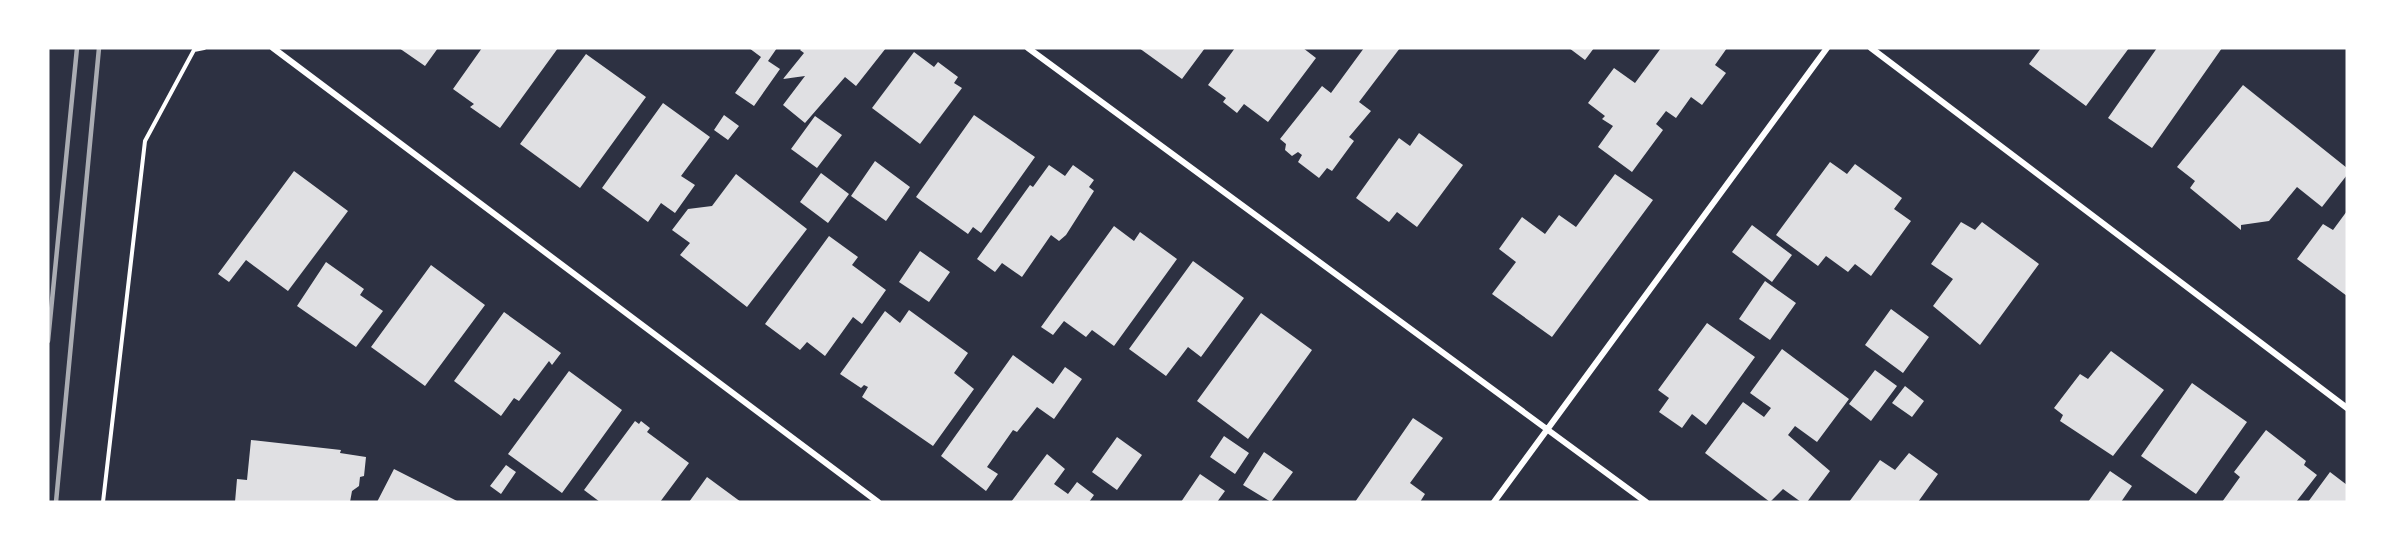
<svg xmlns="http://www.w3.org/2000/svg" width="2395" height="550" font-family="'PT Sans',sans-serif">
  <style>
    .building { fill: #e0e0e3 }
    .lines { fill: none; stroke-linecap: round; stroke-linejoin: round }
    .path { stroke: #fff; stroke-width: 4 }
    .minor { stroke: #fff; stroke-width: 6 }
    .rail { stroke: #abadb3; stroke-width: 4.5 }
  </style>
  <rect width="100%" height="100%" fill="#2d3142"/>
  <path class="building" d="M399,48H438L425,66Z
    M482,48H558L500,128L470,107L474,104L453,89Z
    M749,48H777L768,61L780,69L754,106L735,93L761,57Z
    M802,48H886L856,86L845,77L805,123L783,105L805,76L783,79L804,53L800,50Z
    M1139,48H1205L1182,79Z
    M1235,48H1303L1316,58L1268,122L1244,104L1237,113L1223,102L1226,98L1208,85Z
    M1364,48H1400L1359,102L1371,111L1349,137L1354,141L1332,171L1327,168L1319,178L1298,162L1302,155L1298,152L1292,156L1285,150L1286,144L1280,139L1322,86L1331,93Z
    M1569,48H1594L1585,60Z
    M1661,48H1727L1715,65L1726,73L1702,105L1691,97L1676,118L1666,111L1656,124L1663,130L1632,172L1598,147L1613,126L1602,119L1605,116L1588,103L1614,68L1635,83Z
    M2041,48H2129L2086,106L2029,64Z
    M2157,48H2222L2152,148L2108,118Z
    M914,52L934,67L938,62L958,77L954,83L962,88L920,144L872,108Z
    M586,54L646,97L580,188L520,144Z
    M2243,85L2347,168V175L2322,207L2297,187L2269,221L2241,225V230L2190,188L2195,181L2177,167Z
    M663,103L710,137L681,176L695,185L675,213L661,203L648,222L602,188Z
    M724,115L739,126L728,140L714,130Z
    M974,115L1035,157L981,233L973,227L968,234L916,197Z
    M815,116L842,135L817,168L791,149Z
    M1419,133L1463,165L1417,227L1397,212L1389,222L1356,198L1399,138L1410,146Z
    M875,161L910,187L886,221L851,196Z
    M1830,162L1847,174L1855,164L1902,198L1894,209L1911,221L1871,276L1855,264L1848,272L1826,256L1818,266L1776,235Z
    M1049,165L1065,176L1073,165L1094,180L1089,187L1094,191L1066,235L1059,241L1051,235L1022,277L1002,263L995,272L977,259L1030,185L1033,187Z
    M294,171L348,211L288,291L246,260L229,282L218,274Z
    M821,173L849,194L828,223L800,202Z
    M736,174L807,229L747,307L680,255L690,243L672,230L688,209L712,206Z
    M1615,174L1653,200L1552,337L1492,294L1516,262L1499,249L1522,217L1545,234L1559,215L1576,227Z
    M2347,211V296L2297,259L2323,224L2333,230Z
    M1961,222L1975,230L1982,222L2039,264L1980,345L1933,306L1953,279L1931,264Z
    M1752,225L1792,255L1772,282L1732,252Z
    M1114,226L1134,241L1140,232L1177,259L1114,346L1092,330L1086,337L1064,321L1053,335L1041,327Z
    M829,236L858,257L852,265L886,290L862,324L853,317L825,356L807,342L800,350L765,324Z
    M920,251L950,272L929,302L899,282Z
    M1193,261L1244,298L1201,357L1188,347L1166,376L1129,349Z
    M326,262L364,289L360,295L383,311L356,347L297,306Z
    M431,265L485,305L425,386L371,347Z
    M1765,281L1796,303L1770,340L1739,319Z
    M1891,309L1929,337L1903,373L1865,345Z
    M909,310L968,353L954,373L974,389L933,446L862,397L868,387L864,385L861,388L840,374L885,311L900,323Z
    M504,312L561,353L552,365L549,361L519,401L514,398L501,416L454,381Z
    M1261,313L1312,350L1248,439L1197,401Z
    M1707,323L1755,357L1706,425L1692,414L1682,428L1659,412L1669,398L1658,390Z
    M1782,349L1849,399L1817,442L1795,426L1788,435L1830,471L1807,502H1801L1783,489L1770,502L1705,453L1743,402L1764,417L1771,408L1750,393Z
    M2111,351L2164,390L2113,456L2060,421L2063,415L2054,408L2080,374L2088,379Z
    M1013,355L1053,384L1065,367L1082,379L1054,419L1037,407L1017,432L1013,430L987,467L998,474L986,491L941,456Z
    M1875,370L1897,386L1871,421L1849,404Z
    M569,371L622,410L562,493L508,454Z
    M2192,383L2247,422L2196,494L2141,456Z
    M1905,386L1924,401L1912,417L1892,403Z
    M1413,418L1443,438L1410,483L1425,494L1420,502H1355Z
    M635,421L639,424L641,421L650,428L647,432L689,463L660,502H600L584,490Z
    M2266,430L2306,461L2304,465L2317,475L2296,502H2222L2240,477L2234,472Z
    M1224,436L1249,453L1235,474L1210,457Z
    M1117,437L1142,455L1117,490L1092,472Z
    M251,440L341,450L340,453L366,457L364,476L360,477L359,486L352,491L350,502H235L237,479L247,480Z
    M1264,452L1293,472L1271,502L1243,485Z
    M1909,453L1938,474L1918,502H1849L1880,460L1895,470Z
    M1047,454L1065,469L1054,484L1068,494L1077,482L1094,495L1089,502H1011Z
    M506,465L516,472L501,494L490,486Z
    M394,469L459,502H377Z
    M2110,471L2132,486L2121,502H2088Z
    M2330,472L2347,485V502H2308Z
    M1200,474L1225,491L1217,502H1181Z
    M707,477L741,502H689Z"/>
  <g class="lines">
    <path class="path" d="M103,502L145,141L194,50L204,48"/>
    <path class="minor" d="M273,48L878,502
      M1028,48L1646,502
      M1871,48L2347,408
      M1494,502L1827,48"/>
    <path class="rail" d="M48,341L77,48
      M56,502L99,48"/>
  </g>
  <rect width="2395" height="550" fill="none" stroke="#ffffff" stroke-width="99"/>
</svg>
